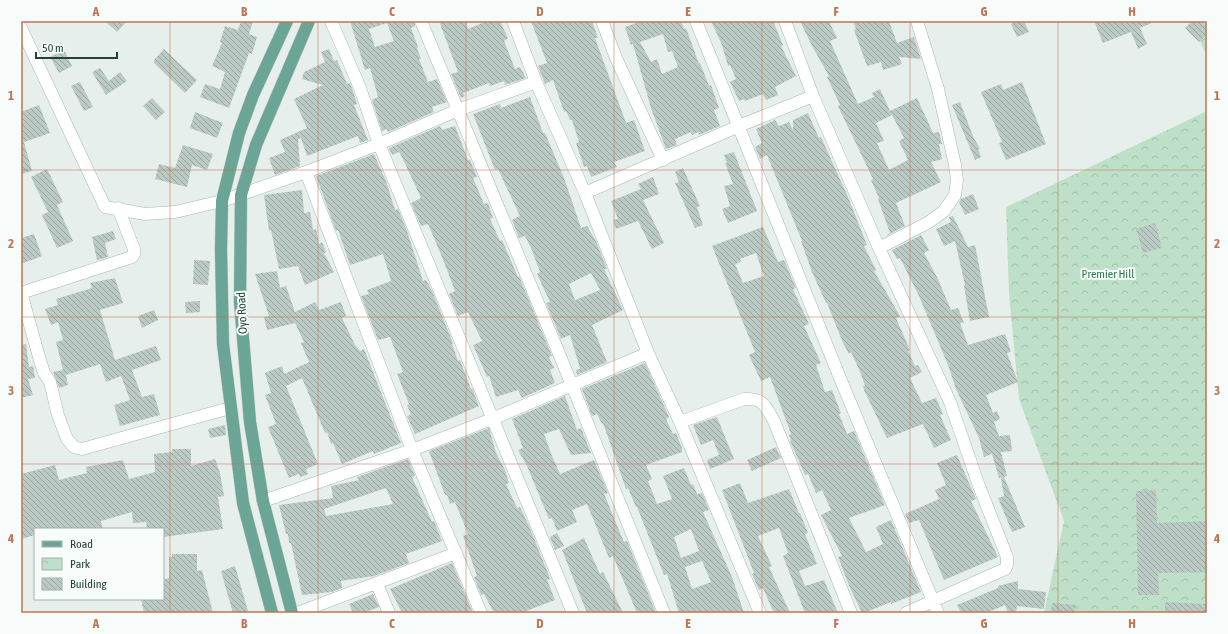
<svg xmlns="http://www.w3.org/2000/svg" width="1228" height="634" font-family="'Asap Condensed',sans-serif">
  <style>
    .park { fill: url(#park-crowns) }
    .building { fill: url(#building-back-hatch); fill-rule: evenodd }
    .lines { fill: none; stroke-linecap: round; stroke-linejoin: round }
    .street-casing { stroke: #a8b8b2; stroke-width: 13 }
    .primary-casing { stroke: #c2cac8; stroke-width: 13 }
    .street { stroke: #fff; stroke-width: 12 }
    .primary { stroke: #6aa596; stroke-width: 12 }
    .grid { fill: none; stroke: #c07456; stroke-width: 1; stroke-opacity: 0.55 }
    .labels { text-anchor: middle; stroke-width: 4; stroke-linejoin: round; paint-order: stroke }
    .park-label { font-size: 12px; fill: #2d7a4b; stroke: #f7fbf9 }
    .street-label { font-size: 12px; fill: #24423a; stroke: #f7fbf9 }
    .neatline { fill: none; stroke: #c07456; stroke-width: 1.5 }
    .grid-label { font-size: 13px; text-anchor: middle; font-weight: bold; fill: #c07456 }
  </style>
  <defs>
    <pattern id="park-crowns" width="20" height="18" patternUnits="userSpaceOnUse"><rect width="20" height="18" fill="#bfe0c8"/><path d="M2 6a3 3 0 1 1 6 0M12 15a3 3 0 1 1 6 0" fill="none" stroke="#a4c1ad"/></pattern>
    <pattern id="building-back-hatch" width="6" height="6" patternUnits="userSpaceOnUse"><rect width="6" height="6" fill="#bbcac4"/><path d="M-1 5l2 2M0 0l6 6M5-1l2 2" fill="none" stroke="#98a6a0"/></pattern>
  </defs>
  <rect width="100%" height="100%" fill="#e6efeb"/>
  <path class="park" d="M1191,21H1207V57Z
    M1207,111V613H1044L1064,521L1019,399L1009,294L1006,207Z"/>
  <path class="building" d="M105,21H127L117,32Z
    M241,21H253L249,34L257,37L252,54L249,53L229,108L200,97L205,84L220,89L225,72L212,66L222,43L220,42L225,26L238,30Z
    M350,21H414L415,26L411,28L418,47L417,48L421,59H419L428,82L437,79L447,102L432,107L434,112L388,132L387,129L382,131L372,100L378,97L370,68L365,70ZM387,23L394,41L375,47L369,29Z
    M439,21H466L468,29L487,21H500L508,38L504,41L515,69L520,67L526,78L505,85L504,81L490,86L489,83L463,93L465,96L461,98L451,74L458,72Z
    M531,21H592L598,38H595L626,123L634,120L645,151L614,162L617,167L591,177L587,166L584,167L576,143L579,142L572,120H570L566,111L564,112L553,80L545,84L543,79L538,66L547,63Z
    M642,21H681L684,29L686,28L699,64L700,63L709,86L711,85L719,108L714,110L720,126L699,135L698,132L692,135L691,132L675,139L677,145L666,149L651,108L633,44L631,45L625,27ZM663,34L668,52L672,51L678,67L662,74L657,59L651,62L640,42Z
    M711,21H773L783,45L781,46L796,76L775,87L778,95L766,100L763,94L745,101L744,99L739,101L730,82L736,79L730,65L728,66L722,45Z
    M800,21H829L837,38L830,41L858,104L874,97L872,93L880,89L890,111L917,98L933,133L939,132L942,144H939L942,159L931,162L941,182L896,203L905,226L884,237L890,233L878,199L879,198L871,180L873,179L838,106L840,105L827,77L829,76L812,46ZM892,115L904,138L899,141L908,160L889,170L877,143L884,141L876,123Z
    M853,21H889L897,43L914,37L921,59L899,57L902,64L883,70L881,62L867,66L854,30L856,29Z
    M1017,21H1024L1029,32L1017,37L1011,24Z
    M1094,21H1156L1140,28L1147,44L1138,49L1131,32L1103,43Z
    M1192,21H1200L1207,27V34L1199,42L1185,28Z
    M164,49L197,80L185,93L154,63V60Z
    M329,49L334,61L337,60L347,84L350,83L353,91L357,104L354,105L368,140L360,143L358,136L307,156L301,138L298,139L300,166L275,175L269,158L285,152L280,140L307,128L294,99L323,85L302,79L304,72L325,62L321,52Z
    M64,50L72,66L59,73L50,57Z
    M100,68L109,81L120,72L127,81L106,95L92,72Z
    M80,82L93,107L84,111L71,86Z
    M1022,82L1046,144L1006,160L999,143L1002,142L981,92L1001,84L1003,90Z
    M530,97L543,133H545L564,178L581,228L587,226L596,241L607,269H604L623,310L592,325L607,362L577,375L576,370L580,369L579,365L570,335L561,339L546,303L550,302L537,274L540,272L531,248L525,236L519,238L512,220L520,216L498,169L495,170L473,114L500,104L501,108ZM591,273L600,290L575,300L569,284Z
    M152,98L165,112L156,120L143,106Z
    M960,102L973,136L980,149H978L981,157L975,160L952,105Z
    M39,105L50,133L24,142L32,171L21,174V112Z
    M195,112L223,123L217,138L190,128Z
    M808,113L819,138L821,137L848,197L867,245L864,246L876,270L874,271L900,316L896,318L910,350L908,351L915,366L918,365L922,372L910,378L922,403L936,398L943,414L940,415L951,440L934,448L923,424L887,438L864,390L863,386H865L861,374L851,352L849,354L843,343L827,303H826L812,272L801,241H802L767,155L760,159L755,147L762,143L756,129L775,120L779,126L789,122L793,130V120Z
    M440,126L442,130L455,126L468,160H470L477,177L473,178L484,204L488,203L493,218L490,219L500,241L502,240L518,277L519,276L552,356L549,357L554,368L550,370L555,383L522,398L518,390L496,397L489,376L487,377L473,345L482,341L468,312L458,316L449,294L455,291L442,257L428,224L421,226L411,203L421,198L401,155L399,152L392,155L389,148Z
    M183,145L213,154L207,170L192,165L187,187L155,179L159,164L175,168Z
    M734,152L757,211L728,223L722,209L730,206L724,186L733,184L725,163H727L724,155Z
    M374,154L386,181L395,210L398,209L407,231L423,281L426,280L432,291L453,343L452,344L458,361L460,360L471,389L472,388L479,406L415,434L407,416L411,415L407,405L409,404L397,374L403,372L390,337L378,340L361,296L369,294L367,290L391,281L383,254L350,265L338,230L336,231L316,176Z
    M683,168L700,206L697,207L703,225L695,228L675,183L679,182L675,172Z
    M47,169L63,202L57,205L73,241L57,248L42,215L48,212L31,177Z
    M653,177L659,194L643,200L664,243L652,249L638,221L616,229L613,220L618,219L611,201L641,189L638,184Z
    M302,190L304,213L310,212L313,230L316,229L319,244L322,242L326,252L324,253L334,272L305,285L298,266L279,269L271,230L269,231L264,195Z
    M973,194L979,209L965,215L959,202L961,199Z
    M953,216L968,247L975,245L989,317L970,321L964,286L965,285L955,241L944,246L936,229L951,222L949,217Z
    M1155,223L1162,248L1143,253L1136,229Z
    M763,227L778,262L784,260L796,288L793,289L809,324L804,326L821,363L816,365L825,392L832,390L841,413L839,414L847,434L854,431L885,505L849,518L866,552L883,544L876,527L891,520L921,592L891,604V602L864,613H862L850,588L838,557L842,556L821,515L831,510L822,490L816,493L808,474L805,475L790,441L791,440L789,435L791,434L770,377L761,381L749,355L755,352L712,246ZM756,253L764,276L743,283L735,264L741,262L740,259Z
    M113,231L116,239L105,243L108,257L97,260L92,237Z
    M34,234L42,256L21,264V238Z
    M921,235L929,250L924,253L937,277L951,310L958,308L964,323H960L968,345L1005,334L1011,352L1007,353L1018,382L986,395L993,413L997,411L1000,419L994,422L999,436L1010,435L1012,451L1001,452L1007,476L999,478L992,454L984,457L979,438L956,389L948,365L919,296L900,258L897,259L892,250Z
    M194,260L210,261L208,285L193,284Z
    M277,271L280,288L286,286L295,312L315,302L319,310L341,302L346,316L342,318L355,345L360,351L364,349L401,443L374,454L373,451L342,464L333,443L331,444L327,432L325,433L302,378L286,386L318,464L306,469L308,474L300,477L299,474L289,478L268,427L276,424L265,395L271,393L265,373L282,366L284,374L309,362L301,343L304,342L295,323L267,330L264,317L269,316L255,274Z
    M115,278L123,303L100,310L115,360L156,346L161,360L132,370L142,397L154,394L160,415L120,426L114,405L130,400L121,376L106,382L100,364L66,375L68,385L59,388L53,372L63,370L56,342L63,340L58,322L51,325L45,309L58,305L56,299L92,288L90,283Z
    M200,301V312L186,313L185,302Z
    M154,310L158,320L142,328L138,316Z
    M26,344L29,367L33,366L35,378L28,379L33,395L21,398V345Z
    M645,363L669,417L666,419L673,434L676,433L682,448V452L646,465L652,479L648,481L657,504L672,499L663,476L684,468L691,485L693,484L697,494L702,493L709,510L703,512L732,577L744,613H679L667,574L664,575L637,507H636L628,488L626,489L603,423L602,424L597,414L592,416L582,389ZM691,529L699,551L681,558L674,537ZM702,561L711,582L692,589L685,567Z
    M565,396L577,430L581,428L591,453L571,455L559,429L544,434L552,456L560,474L594,460L608,493L604,494L624,542L627,541L656,613H637L613,556L609,558L587,504L572,510L577,522L557,531L552,518L549,519L527,466L518,450L523,448L512,419Z
    M717,417L734,459L710,469L707,460L719,455L713,440L701,445L693,425Z
    M225,425L226,435L210,438L208,429Z
    M489,428L496,453L505,470L509,483L506,484L517,508L520,507L529,526L548,573L550,579L547,580L555,600L521,613H494L484,594L481,595L474,577L477,576L463,536L468,534L455,502L450,504L447,495H445L429,451Z
    M776,447L781,458L752,471L747,460Z
    M172,449H191V466L215,459L220,473L224,496L218,497L223,529L163,537V529H147L146,522L133,523L132,512L101,521L103,529H35V535L21,539V474L55,465L59,480L87,473L86,467L123,460L129,479L155,472L154,454L172,452Z
    M957,455L976,499L971,501L998,557L944,580L919,520L909,523L905,514L939,499L935,490L946,485L937,463Z
    M408,459L415,476L412,477L432,522L434,521L442,541L406,554L409,563L374,576L341,581L342,588L332,592L302,595L291,543H289L288,534H286L279,505L333,498L331,486L359,480L357,477ZM386,488L393,504L326,516L324,509Z
    M1004,477L1025,527L1012,532L998,498L1004,496L1001,478Z
    M740,483L748,503L789,489L799,513H800L808,533L805,534L817,564L799,571L805,586L824,580L838,613H805L783,556L788,553L779,528L758,536L772,566L769,567L790,613H775L774,610L773,611L763,588L759,590L758,588L752,574L754,573L722,490Z
    M1156,490L1157,523L1207,521V572L1158,573L1159,595H1138L1136,491Z
    M557,533L564,546L555,550L550,537Z
    M584,538L600,574L603,572L623,613H587L562,550Z
    M172,554H197V571L202,570L213,613H144L141,599H163V580L169,578V557H172Z
    M452,563L473,613H402L390,589Z
    M235,566L248,611L243,613H233L221,571Z
    M1018,581V589L1046,592L1044,609L1017,606L1016,613H1008L1005,605L986,613H961L957,605L998,588V586Z
    M373,594L379,607L363,613H353L349,604Z
    M1165,602L1207,604V613H1165Z
    M1052,603L1076,605L1075,613L1051,612Z"/>
  <g class="lines">
    <g class="street-casing">
      <path id="street" d="M331,21L360,88L379,144L573,613
        M421,21L572,385L664,613
        M513,21L536,82L585,193L648,353L680,422L760,613
        M602,21L616,58L663,160
        M696,21L840,378L938,613
        M785,21L813,96L879,248L950,402L979,486L1007,557V565L1005,569L906,613
        M21,28L105,207L145,214L175,212L222,201L306,172L379,144L458,110L536,82
        M306,172L412,450L481,613
        M585,193L739,126L813,96
        M118,208L134,249V254L132,257L24,292L22,296L39,357L44,373L50,382L58,415L67,439L74,447L82,449L230,408
        M879,248L929,222L944,211L955,195L957,180L955,165L938,89L917,21
        M680,422L744,399C764,398 765,406 774,421L851,613
        M263,501L412,450L492,419L648,353
        M377,584L389,613
        M297,613L456,553"/>
    </g>
    <g class="primary-casing">
      <path id="primary" d="M272,613L243,503L223,344L221,250L222,201L239,133L253,95L287,21
        M292,613L263,501L250,422L240,302L241,195L256,145L309,21"/>
    </g>
    <use href="#street" class="street"/>
    <use href="#primary" class="primary"/>
  </g>
  <path class="grid" d="M170,21V613M318,21V613M466,21V613M614,21V613M762,21V613M910,21V613M1058,21V613M21,170H1207M21,317H1207M21,464H1207"/>
  <g class="labels">
    <g class="park-label">
      <text x="1108" y="278">Premier Hill</text>
    </g>
    <g class="street-label">
      <text transform="translate(242 313) rotate(-93)" y="4">Oyo Road</text>
    </g>
  </g>
  <rect width="1228" height="634" fill="none" stroke="#f7fbf9" stroke-width="44"/>
  <rect x="34" y="528" width="130" height="72" fill="#f7fbf9" stroke="#a3b1ad"/>
  <rect x="42" y="541" width="20" height="6" fill="#6aa596" stroke="#a3b1ad"/>
  <text x="70" y="548" font-size="12" fill="#24423a">Road</text>
  <rect x="42" y="558" width="20" height="12" fill="url(#park-crowns)" stroke="#a3b1ad"/>
  <text x="70" y="568" font-size="12" fill="#24423a">Park</text>
  <rect x="42" y="578" width="20" height="12" fill="url(#building-back-hatch)" stroke="#a3b1ad"/>
  <text x="70" y="588" font-size="12" fill="#24423a">Building</text>
  <path d="M36 52v6h81v-6" fill="none" stroke="#24423a" stroke-width="2"/>
  <text x="42" y="52" font-size="12" fill="#24423a" stroke="#f7fbf9" stroke-width="3" paint-order="stroke">50 m</text>
  <rect x="22" y="22" width="1184" height="590" class="neatline"/>
  <g class="grid-label">
    <text x="96" y="16">A</text>
    <text x="244" y="16">B</text>
    <text x="392" y="16">C</text>
    <text x="540" y="16">D</text>
    <text x="688" y="16">E</text>
    <text x="836" y="16">F</text>
    <text x="984" y="16">G</text>
    <text x="1132" y="16">H</text>
    <text x="11" y="100">1</text>
    <text x="1217" y="100">1</text>
    <text x="11" y="248">2</text>
    <text x="1217" y="248">2</text>
    <text x="11" y="395">3</text>
    <text x="1217" y="395">3</text>
    <text x="11" y="543">4</text>
    <text x="1217" y="543">4</text>
    <text x="96" y="628">A</text>
    <text x="244" y="628">B</text>
    <text x="392" y="628">C</text>
    <text x="540" y="628">D</text>
    <text x="688" y="628">E</text>
    <text x="836" y="628">F</text>
    <text x="984" y="628">G</text>
    <text x="1132" y="628">H</text>
  </g>
</svg>
